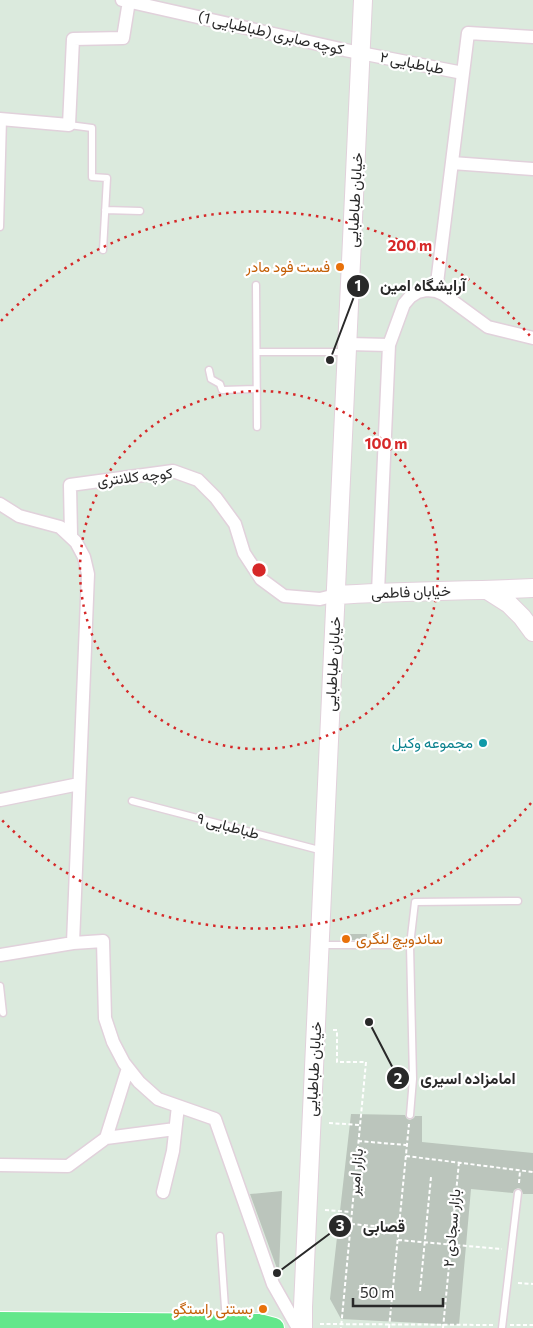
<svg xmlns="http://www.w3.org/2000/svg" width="533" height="1328" font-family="Commissioner,Vazirmatn,sans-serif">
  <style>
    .building { fill: #bbc5bc }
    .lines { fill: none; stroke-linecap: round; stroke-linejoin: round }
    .lane-casing { stroke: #e1d1db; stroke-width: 9 }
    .street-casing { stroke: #e1d1db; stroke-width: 15 }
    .secondary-casing { stroke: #e1d1db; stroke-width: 20 }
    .primary-casing { stroke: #fff; stroke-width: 22 }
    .path { stroke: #fff; stroke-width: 2; stroke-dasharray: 4 2.5; stroke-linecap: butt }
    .lane { stroke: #fff; stroke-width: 6 }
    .street { stroke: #fff; stroke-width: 12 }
    .secondary { stroke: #fff; stroke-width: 18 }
    .primary { stroke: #63e78b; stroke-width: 20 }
    .ring { fill: none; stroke: #d62828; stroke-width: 2.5; stroke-dasharray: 2.5 5 }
    .food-dot { fill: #e8710a; stroke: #fff; stroke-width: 2 }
    .culture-dot { fill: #0f9aa8; stroke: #fff; stroke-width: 2 }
    .labels { text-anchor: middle; stroke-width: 4.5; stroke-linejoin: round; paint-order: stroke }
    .street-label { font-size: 15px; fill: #292929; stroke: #fff }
    .food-label { font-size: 15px; fill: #c56008; stroke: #fff; text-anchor: end }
    .culture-label { font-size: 15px; fill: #0d838f; stroke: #fff; text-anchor: end }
    .centre { fill: #d62828; stroke: #fff; stroke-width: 2.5 }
    .ring-label { font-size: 15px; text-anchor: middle; font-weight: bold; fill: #d62828; stroke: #fff; stroke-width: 4.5; stroke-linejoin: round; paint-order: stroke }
    .leader { fill: none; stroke: #292929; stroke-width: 2 }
    .callout-dot { fill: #292929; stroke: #fff; stroke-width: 2 }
    .mark-label { font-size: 15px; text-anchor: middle; font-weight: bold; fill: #fff }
    .callout-label { font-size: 16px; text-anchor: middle; font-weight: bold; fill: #292929; stroke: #fff; stroke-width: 4.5; stroke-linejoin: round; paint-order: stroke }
  </style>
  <rect width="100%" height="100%" fill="#dbeadd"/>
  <path class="building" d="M343,934H367V940H343Z
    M351,1114L405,1115L407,1119L410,1120L414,1118L415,1116H422V1142L533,1153V1194H523L521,1189L518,1188L514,1190L513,1193L471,1189L459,1325L341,1319L330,1299Z
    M282,1191L279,1274L250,1194Z"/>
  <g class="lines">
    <g class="lane-casing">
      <path id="lane" d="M69,125L92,128V177L107,178L103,250
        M105,210L140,211
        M0,227L3,119
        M256,285L257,427
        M257,352H345
        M209,370L211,379L220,384L222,390L257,389
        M132,801L323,851
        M321,945H410
        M0,986L3,1013
        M410,1115L413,1079L410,945L415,902L518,901
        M220,1236L226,1322
        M502,1328L518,1193"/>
    </g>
    <g class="street-casing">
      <path id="street" d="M122,0L345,50L463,73
        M0,119L69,125L73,39L123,38L129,1
        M452,163L533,169
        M436,291L468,33L533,37
        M348,344L389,345
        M0,504L19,516L60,527L76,542L84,557L88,574L73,943L103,941L105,1018L113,1042L124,1063L139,1082L158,1099L215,1119L273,1284L298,1328
        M71,535L70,485L173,471L198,480L216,498L235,524L244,553L261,579L284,596L320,599L336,595
        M378,592L389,345L404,304L410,297L418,292L427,290L436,291L443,294L488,327L533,338
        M0,800L79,784
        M0,955L73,943
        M106,1138L128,1068
        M0,1165L68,1166L106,1138L175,1129
        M163,1192L173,1151L178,1106"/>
    </g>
    <g class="secondary-casing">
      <path id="secondary" d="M487,590L509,604L522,617L533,632
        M336,595C402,591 467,591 533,588
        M303,1328V1307L363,0"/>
    </g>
    <g class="primary-casing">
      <path id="primary" d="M0,1322L259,1324L274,1328"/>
    </g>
    <path class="path" d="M333,1030H337V1062H366L341,1328
      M329,1123L360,1125
      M358,1141L406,1145
      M406,1156L533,1172
      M519,1183L520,1171
      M325,1210L352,1212
      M351,1224L398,1228
      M398,1240L502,1249
      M518,1283L533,1284
      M420,1291L431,1177
      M320,1324L493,1325
      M510,1325H533
      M389,1328L409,1124
      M443,1328L459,1162"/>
    <use href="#lane" class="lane"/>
    <use href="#street" class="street"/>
    <use href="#secondary" class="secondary"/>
    <use href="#primary" class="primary"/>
  </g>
  <g class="ring">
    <circle cx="259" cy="570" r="179"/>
    <path d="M531 803A358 358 0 0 1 1 819M1 321A358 358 0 0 1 531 337"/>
  </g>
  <g class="food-dot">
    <circle cx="340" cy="267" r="5"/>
    <circle cx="346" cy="939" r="5"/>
    <circle cx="263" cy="1309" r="5"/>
  </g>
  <circle class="culture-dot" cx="483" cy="743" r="5"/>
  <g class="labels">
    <g class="street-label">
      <text transform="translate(271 33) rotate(13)" y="5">کوچه صابری (طباطبایی 1)</text>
      <text transform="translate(412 63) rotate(11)" y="5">طباطبایی ۲</text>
      <text transform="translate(355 200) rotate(-87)" y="5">خیابان طباطبایی</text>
      <text transform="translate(135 477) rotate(-6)" y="5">کوچه کلانتری</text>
      <text transform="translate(411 592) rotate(-2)" y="5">خیابان فاطمی</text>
      <text transform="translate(333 664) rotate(-87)" y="5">خیابان طباطبایی</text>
      <text transform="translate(228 826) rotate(15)" y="5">طباطبایی ۹</text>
      <text transform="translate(314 1069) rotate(-87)" y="5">خیابان طباطبایی</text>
      <text transform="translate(356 1172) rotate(-85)" y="5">بازار امیر</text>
      <text transform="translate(452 1228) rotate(-85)" y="5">بازار سجادی ۲</text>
    </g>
    <g class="food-label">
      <text x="330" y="272">فست فود مادر</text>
      <text x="356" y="944" text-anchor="start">ساندویچ لنگری</text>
      <text x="253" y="1314">بستنی راستگو</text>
    </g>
    <g class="culture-label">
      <text x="473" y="748">مجموعه وکیل</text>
    </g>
  </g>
  <circle cx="259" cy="570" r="8" class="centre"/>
  <g class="ring-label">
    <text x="410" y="251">200 m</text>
    <text x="386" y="449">100 m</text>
  </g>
  <path class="leader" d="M330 360L358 286M369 1022L398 1078M277 1273L340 1226"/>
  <g class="callout-dot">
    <circle cx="330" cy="360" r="5"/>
    <circle cx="369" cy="1022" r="5"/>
    <circle cx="277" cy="1273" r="5"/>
    <circle cx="358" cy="286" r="12"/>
    <circle cx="398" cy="1078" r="12"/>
    <circle cx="340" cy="1226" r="12"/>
  </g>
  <g class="mark-label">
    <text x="358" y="291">1</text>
    <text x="398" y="1084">2</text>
    <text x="340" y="1231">3</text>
  </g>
  <g class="callout-label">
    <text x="423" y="291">آرایشگاه امین</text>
    <text x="468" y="1084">امامزاده اسیری</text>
    <text x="384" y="1232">قصابی</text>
  </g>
  <path d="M353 1298v8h90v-8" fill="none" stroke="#292929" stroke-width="2.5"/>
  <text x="360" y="1298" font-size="15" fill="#292929" stroke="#ffffff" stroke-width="4" paint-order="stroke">50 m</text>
</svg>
